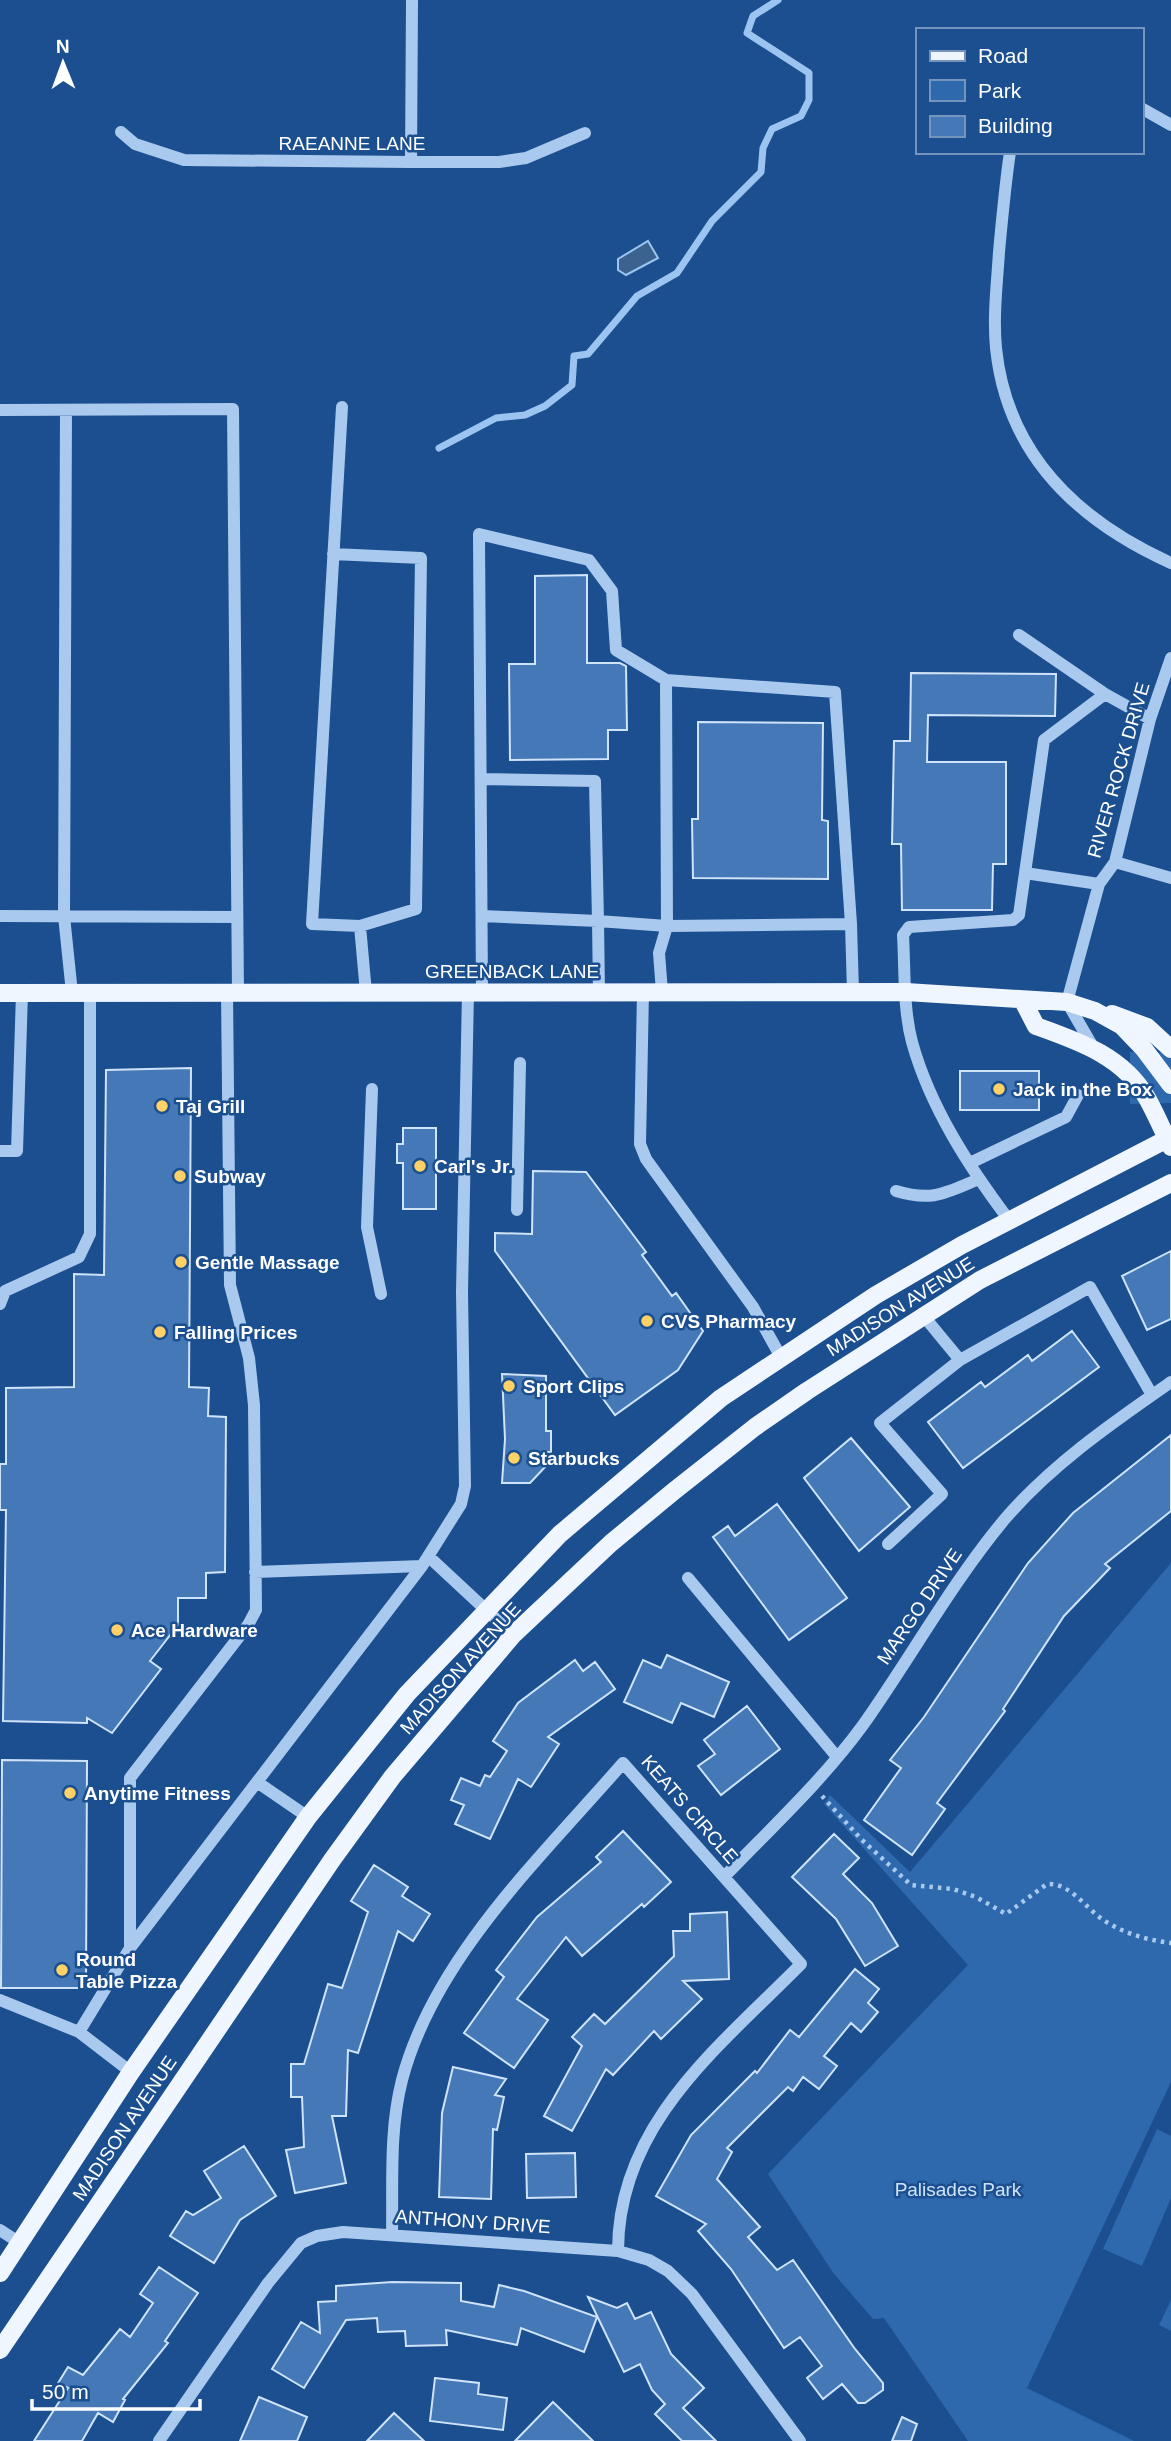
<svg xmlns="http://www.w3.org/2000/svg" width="1171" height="2441" font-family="Helvetica,sans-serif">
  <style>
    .green { fill: #2e69ad }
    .water { fill: #3c6290; stroke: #9cc4f0; stroke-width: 2 }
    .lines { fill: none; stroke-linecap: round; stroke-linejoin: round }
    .stream { stroke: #9cc4f0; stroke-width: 7 }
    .building { fill: #4478b7; stroke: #cfe3fa; stroke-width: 2 }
    .path { stroke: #a9c9ee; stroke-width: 4.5; stroke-dasharray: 3.5 5; stroke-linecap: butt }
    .minor { stroke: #a9c9ee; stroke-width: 12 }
    .major { stroke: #f0f6ff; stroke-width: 18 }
    .poi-dot { fill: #ffd166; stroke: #1b4f8f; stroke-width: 2.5 }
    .labels { text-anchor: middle; stroke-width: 5; stroke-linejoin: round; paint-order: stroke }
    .street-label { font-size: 19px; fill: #fff; stroke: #1b4f8f }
    .poi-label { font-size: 19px; font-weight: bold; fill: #fff; stroke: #1b4f8f; text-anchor: start }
    .park-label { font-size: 19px; fill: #cfe3fa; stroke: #1b4f8f }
  </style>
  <rect width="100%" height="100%" fill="#1b4f8f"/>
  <path class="green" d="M1130,1052L1171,1053V1103L1130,1104Z
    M1171,1563V2082L1027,2388L1134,2441H968L884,2318L873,2319L834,2274L768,2174L968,1965L824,1804L830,1795L910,1872Z
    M1157,2129L1171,2136V2198L1142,2266L1103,2249Z
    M1171,2300V2331L1159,2325Z"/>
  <path class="water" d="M648,241L658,258L626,275L618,270V259Z"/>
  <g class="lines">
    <path class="stream" d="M439,448L496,418L525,415L545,406L572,385L574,356L588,354L637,296L677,273L712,221L761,172L763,148L772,129L801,116L809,100V73L747,33L753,16L778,0"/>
  </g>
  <path class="building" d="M587,575V663H620L626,666L627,730H608V759L510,760L509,664H535V576Z
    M911,673L1056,674L1055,716L928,715L927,762H1006V864H993L992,910H902L901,844H892L894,741H910Z
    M698,722L823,723L822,820L828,821V879L693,878L692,819H698Z
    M191,1068L189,1387L209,1388L208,1416L226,1417L225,1572L206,1573V1598H178V1625L150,1661L161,1669L112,1733L87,1718V1723L3,1721L6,1510H0V1464H6V1388L74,1387V1274L104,1275L106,1070Z
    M960,1071H1039V1110H960Z
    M403,1128H436V1209H403V1163H397V1144H403Z
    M533,1171L586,1172L646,1252L642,1255L672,1296L676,1293L703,1331L678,1370L615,1415L495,1251V1233L532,1234Z
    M1171,1251V1319L1147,1330L1122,1276Z
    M1072,1331L1099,1367L963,1468L928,1422L981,1382L985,1387L1028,1355L1032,1361Z
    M502,1374L546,1376V1431H551V1452H546V1466L530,1483H502L505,1439Z
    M1171,1435V1511L1105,1564L1110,1568L1064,1616L1003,1709L1005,1711L937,1803L945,1809L912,1855L864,1820L901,1768L890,1760L924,1717L1028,1563L1073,1513Z
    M851,1438L910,1507L859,1551L804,1478Z
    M777,1504L847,1598L789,1640L713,1537L728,1526L735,1536Z
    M667,1655L729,1682L714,1717L681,1703L672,1723L624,1702L643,1660L661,1668Z
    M575,1660L583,1671L595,1662L615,1689L548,1737L559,1744L531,1787L518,1779L490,1839L455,1824L464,1805L451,1800L461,1778L480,1786L485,1775L490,1777L507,1751L493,1741L518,1703Z
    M747,1706L780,1749L721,1795L698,1766L715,1754L704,1740Z
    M2,1760L87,1761L86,1988H1Z
    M623,1831L671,1882L644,1907L642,1904L582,1956L566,1937L517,1999L548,2020L514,2068L464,2033L504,1977L496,1970L537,1917L601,1862L596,1857Z
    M834,1834L859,1858L843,1874L872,1903L898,1946L865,1966L836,1919L792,1877Z
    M374,1865L408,1887L402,1896L430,1914L413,1941L398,1931L358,2053L348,2050L346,2116H332L346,2183L295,2193L286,2150L304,2147L302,2097H291V2064H304L328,1984L342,1988L368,1912L351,1901Z
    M727,1912L729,1979L683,1981L702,1999L661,2039L654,2031L613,2075L606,2069L572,2131L544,2116L582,2046L572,2037L594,2014L605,2024L674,1956L673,1931H690V1914Z
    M855,1969L879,1989L868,2003L878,2012L861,2032L851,2023L824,2056L837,2066L819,2089L803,2077L793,2091L788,2087L727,2148L732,2152L717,2179L760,2227L748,2237L777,2270L793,2260L855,2349L883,2383V2390L865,2403H858L842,2384L823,2399L807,2378L822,2366L800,2337L784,2348L731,2269L698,2231L706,2224L656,2196L691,2135L755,2071L757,2073L790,2030L799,2037Z
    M453,2067L506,2079L495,2095L504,2097L497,2130L493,2129L491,2199L439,2197L442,2113Z
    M244,2146L276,2196L240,2220L214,2263L170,2236L186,2211L193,2215L221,2198L204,2171Z
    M575,2153L576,2197L527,2198L526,2154Z
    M159,2267L198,2293L165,2341L168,2343L123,2399L125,2400L113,2422L98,2413L82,2441H34L68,2388L58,2383L68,2367L83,2375L120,2329L130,2337L153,2303L140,2294Z
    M392,2282L461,2283V2301L494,2307L499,2285L524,2291L597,2317L584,2352L521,2328L517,2345L446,2330L447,2345L406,2346L405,2331L378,2332L377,2318L346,2320L304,2388L272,2369L301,2322L320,2333L318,2302L336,2301V2286Z
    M588,2297L617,2308L627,2303L635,2319L651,2312L671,2354L704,2388L683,2408L716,2441H682L655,2414L665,2404L652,2390L640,2364L624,2372Z
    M435,2378L479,2383L478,2394L507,2398L503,2430L430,2421Z
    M259,2397L307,2417L297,2441H240Z
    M553,2402L593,2441H515Z
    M394,2413L424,2441H367Z
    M902,2417L917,2424L911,2441H892Z"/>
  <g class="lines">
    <path class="path" d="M822,1796L862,1840L911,1885L953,1889L976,1897L1006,1914L1047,1884C1070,1883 1085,1907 1102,1919C1122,1933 1147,1940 1171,1943"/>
    <path class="minor" d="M1141,108L1171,125
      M121,132L135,144L184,160L411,162H499L526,158L585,133
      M1010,152C1005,186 1002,219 999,252C997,284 993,316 996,348C1007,455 1078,521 1171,563
      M411,162L412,0
      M342,407L312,924L360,926L366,993
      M0,410L233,409L238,993
      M66,410L64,916L72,993
      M333,554L421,558L416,909L360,926
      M1019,635L1105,694L1150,719
      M666,680L835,692L851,924
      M482,779L595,781L598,921L667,926L851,924L853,992
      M1115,862L1171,878
      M1025,873L1099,884
      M0,916L237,917
      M482,916L598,921L599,992
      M482,992L479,534L589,560L612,591L616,650L666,680L667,926L659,953L662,992
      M643,992L640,1144L646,1159L753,1307L782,1359
      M1093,1047L1067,1002L1099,884L1115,862L1150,719L1171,658
      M372,1089L367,1227L381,1294
      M0,1151H17L22,993
      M970,1163L1066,1117L1078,1095
      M896,1191C933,1202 945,1193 979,1179
      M517,1210L520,1063
      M1009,1220C969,1167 930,1107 912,1042C903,1008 905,969 903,935L909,927L1013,920L1019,915L1044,740L1105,694
      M0,1304L5,1291L79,1257L90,1234V992
      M960,1360L1090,1287L1152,1395
      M888,1544L942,1494L880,1423L960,1360L922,1314
      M428,1556L513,1635
      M255,1572L422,1566
      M688,1578L837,1757
      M257,1782L308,1817
      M724,1877C771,1828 823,1780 863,1725C911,1657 951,1584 1004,1520C1051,1465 1112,1423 1171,1382
      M130,1948V1778L248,1625L256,1610L254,1405L249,1358L230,1285L227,992
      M0,2000L79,2032L131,2072
      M79,2032L130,1948L422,1566L461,1504L465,1486L462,1292L468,992
      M0,2230L20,2243
      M392,2235C393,2183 389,2131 402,2080C434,1958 543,1855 623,1763L801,1964C719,2047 618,2124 618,2251
      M159,2441L268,2283L301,2243L317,2236L343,2232L618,2251L649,2260L668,2271L692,2294L800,2441"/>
    <path class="major" d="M0,993L906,992L1067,1002L1095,1011L1122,1026L1144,1049L1171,1085
      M1023,1001L1036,1026C1078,1041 1123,1056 1147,1098C1156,1114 1163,1131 1171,1147
      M1112,1014L1147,1027L1171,1049
      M0,2273L131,2072L308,1817L407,1694L560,1534L721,1398L876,1295L962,1245L1171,1137
      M0,2350L332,1860L393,1776L513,1635L611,1543L674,1491L755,1427L807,1391L980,1280L1171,1183"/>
  </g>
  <g class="poi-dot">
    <circle cx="999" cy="1089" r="7"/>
    <circle cx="162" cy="1106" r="7"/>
    <circle cx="420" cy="1166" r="7"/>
    <circle cx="180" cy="1176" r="7"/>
    <circle cx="181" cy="1262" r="7"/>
    <circle cx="647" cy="1321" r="7"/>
    <circle cx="160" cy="1332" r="7"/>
    <circle cx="509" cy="1386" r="7"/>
    <circle cx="514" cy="1458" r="7"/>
    <circle cx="117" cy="1630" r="7"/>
    <circle cx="70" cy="1793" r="7"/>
    <circle cx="62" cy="1970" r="7"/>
  </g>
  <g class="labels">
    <g class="street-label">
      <text x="352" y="150">RAEANNE LANE</text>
      <text transform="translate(1118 770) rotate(-74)" y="7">RIVER ROCK DRIVE</text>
      <text x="512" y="978">GREENBACK LANE</text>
      <text transform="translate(900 1306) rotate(-32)" y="7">MADISON AVENUE</text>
      <text transform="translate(919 1606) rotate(-56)" y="7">MARGO DRIVE</text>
      <text transform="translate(460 1668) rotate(-48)" y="7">MADISON AVENUE</text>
      <text transform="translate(690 1809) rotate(49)" y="7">KEATS CIRCLE</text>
      <text transform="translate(124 2128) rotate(-56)" y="7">MADISON AVENUE</text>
      <text transform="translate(473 2221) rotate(4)" y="7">ANTHONY DRIVE</text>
    </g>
    <g class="poi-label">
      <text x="1013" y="1096">Jack in the Box</text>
      <text x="176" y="1113">Taj Grill</text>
      <text x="434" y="1173">Carl's Jr.</text>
      <text x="194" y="1183">Subway</text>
      <text x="195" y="1269">Gentle Massage</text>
      <text x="661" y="1328">CVS Pharmacy</text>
      <text x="174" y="1339">Falling Prices</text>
      <text x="523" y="1393">Sport Clips</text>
      <text x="528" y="1465">Starbucks</text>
      <text x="131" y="1637">Ace Hardware</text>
      <text x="84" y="1800">Anytime Fitness</text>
      <text x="76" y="1966">Round<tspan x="76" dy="22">Table Pizza</tspan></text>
    </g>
    <g class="park-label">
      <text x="958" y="2196">Palisades Park</text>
    </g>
  </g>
  <rect x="916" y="28" width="228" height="126" fill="#1b4f8f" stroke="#7695bc" stroke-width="2"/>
  <rect x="930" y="51" width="35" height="10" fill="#f0f6ff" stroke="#7695bc" stroke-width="2"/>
  <text x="978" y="63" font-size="21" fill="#ffffff">Road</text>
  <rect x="930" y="80" width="35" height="21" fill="#2e69ad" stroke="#7695bc" stroke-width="2"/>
  <text x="978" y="98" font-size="21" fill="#ffffff">Park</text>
  <rect x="930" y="116" width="35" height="21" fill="#4478b7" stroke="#7695bc" stroke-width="2"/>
  <text x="978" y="133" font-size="21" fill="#ffffff">Building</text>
  <g transform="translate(63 63) rotate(359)" stroke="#1b4f8f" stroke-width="5" paint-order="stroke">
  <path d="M0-5L12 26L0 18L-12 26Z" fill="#ffffff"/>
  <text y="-10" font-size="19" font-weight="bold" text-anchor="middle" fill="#ffffff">N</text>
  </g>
  <path d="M32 2399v10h168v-10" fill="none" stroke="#ffffff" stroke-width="3.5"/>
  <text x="42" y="2399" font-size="21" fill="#ffffff" stroke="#1b4f8f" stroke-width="5" paint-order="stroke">50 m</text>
</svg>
